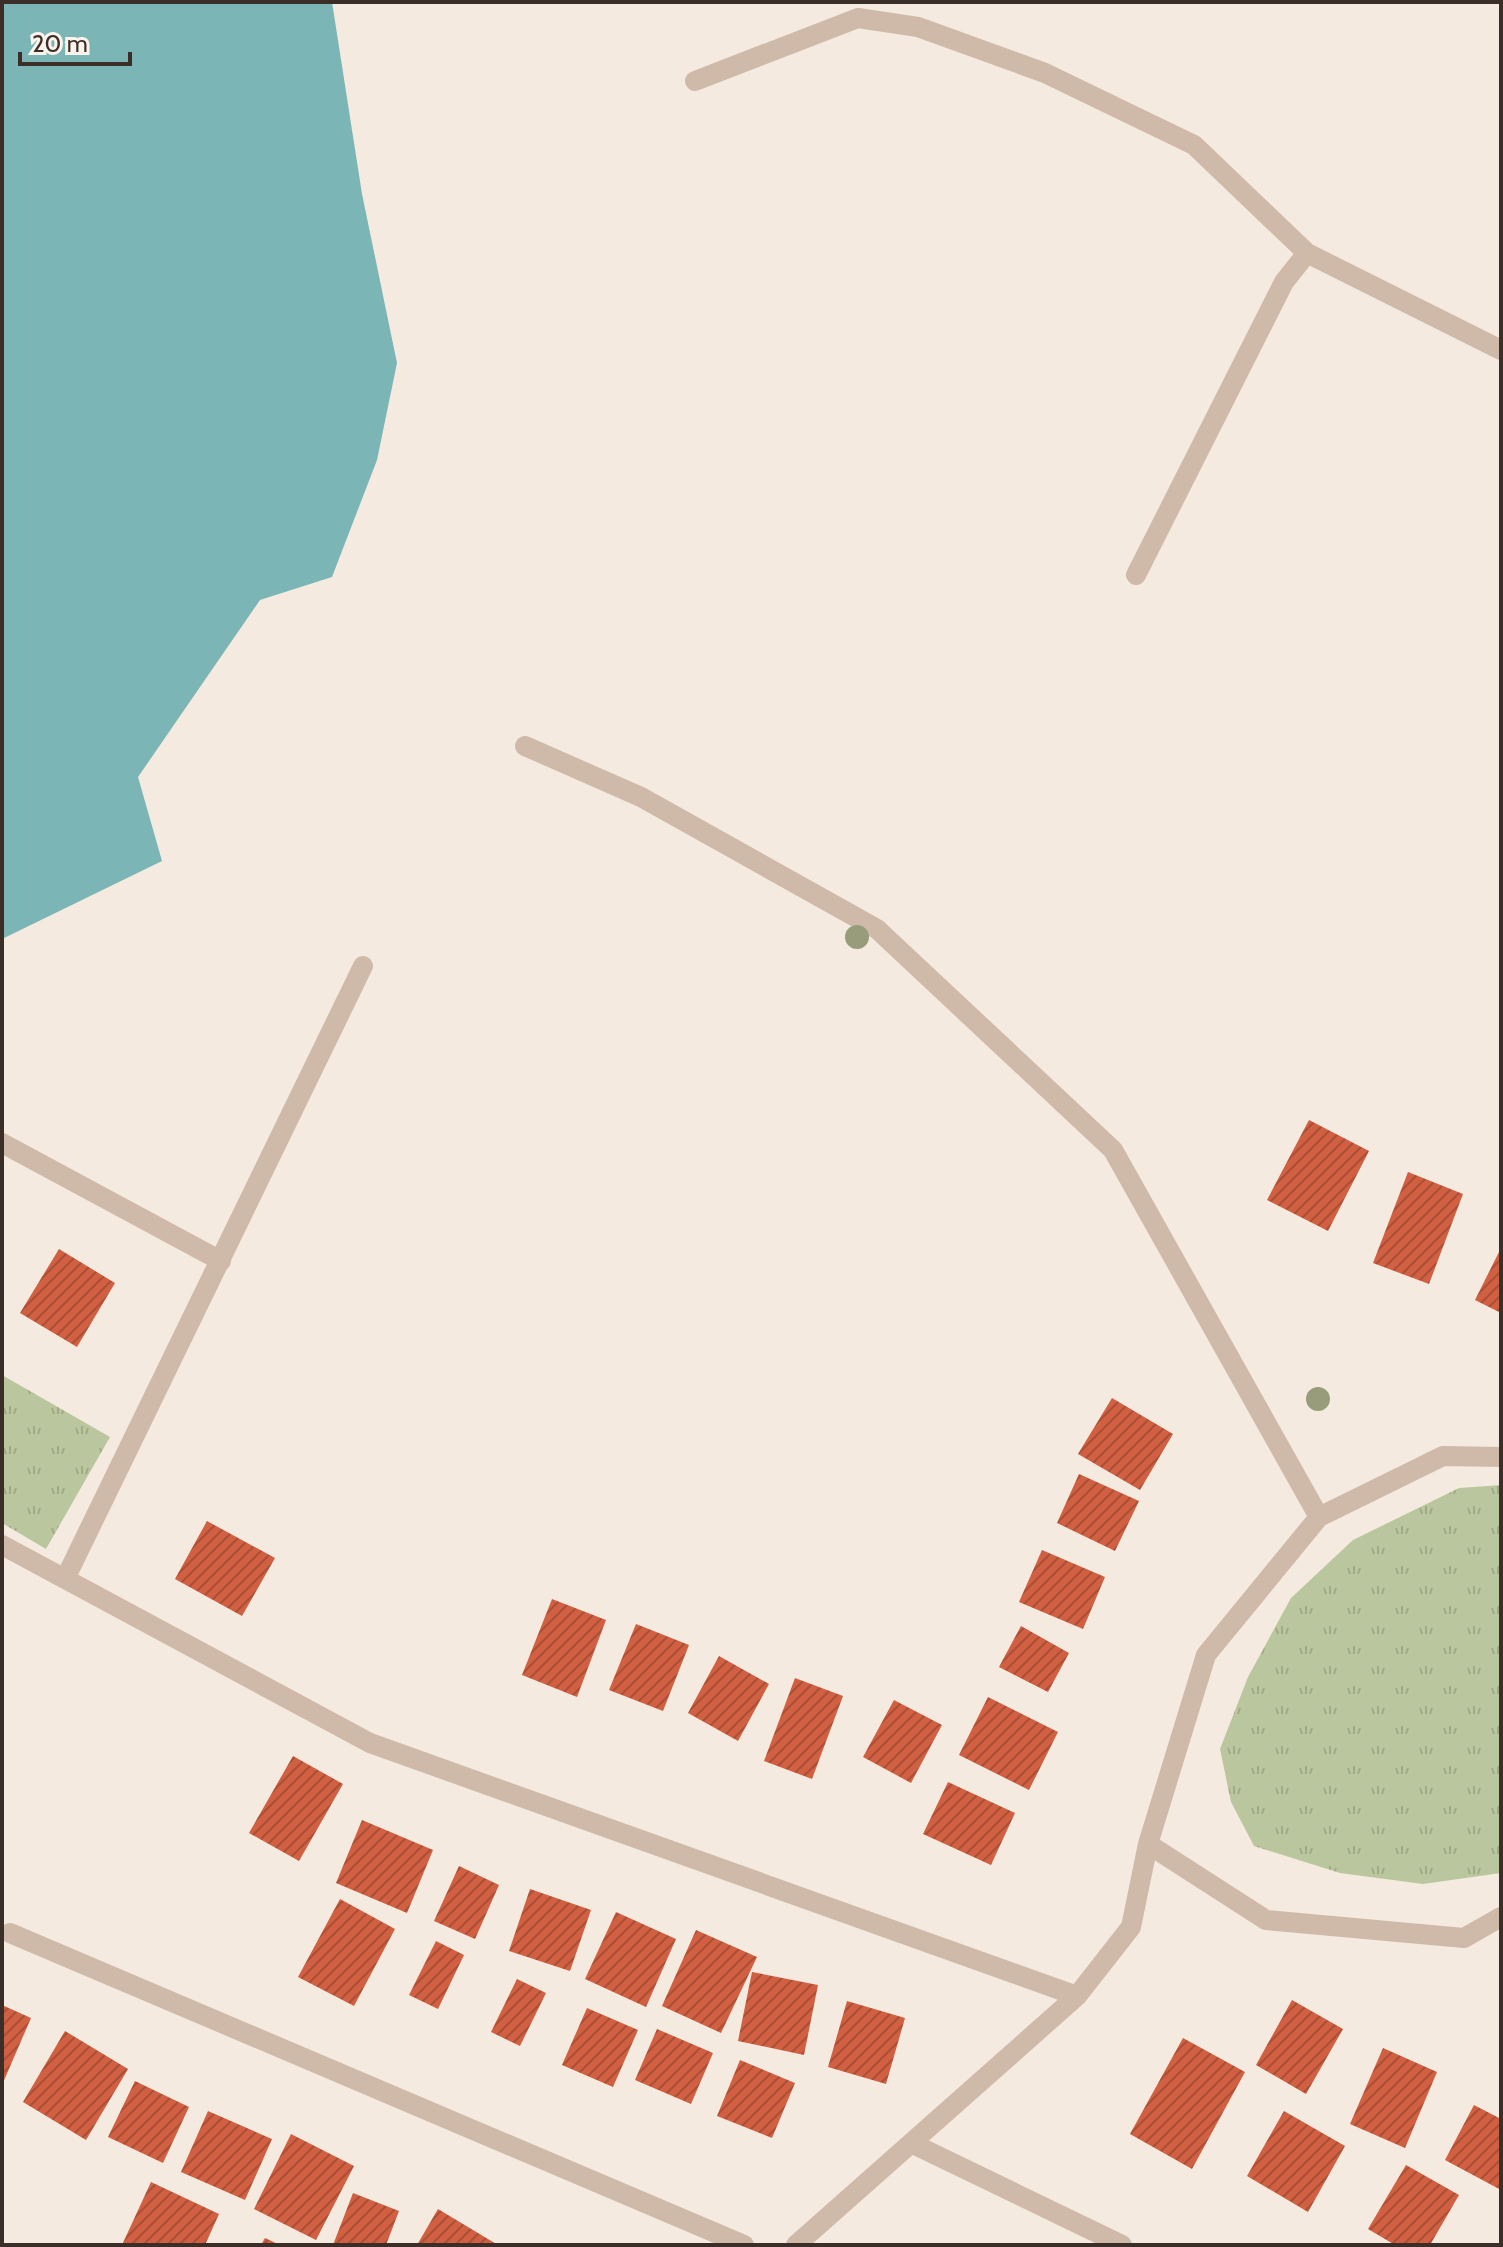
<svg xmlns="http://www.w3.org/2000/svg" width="1503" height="2247" font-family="Cabin,sans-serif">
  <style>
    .grass { fill: url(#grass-tufts) }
    .water { fill: #7bb5b5 }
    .building { fill: url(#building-hatch) }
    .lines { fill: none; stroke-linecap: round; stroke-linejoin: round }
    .minor { stroke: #cfb9a9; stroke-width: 20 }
    .tree { fill: #989c7b }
  </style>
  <defs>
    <pattern id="grass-tufts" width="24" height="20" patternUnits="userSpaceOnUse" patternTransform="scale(2)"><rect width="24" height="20" fill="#bac69d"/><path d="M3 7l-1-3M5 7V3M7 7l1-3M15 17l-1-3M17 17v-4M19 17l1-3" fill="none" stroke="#a1aa87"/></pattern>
    <pattern id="building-hatch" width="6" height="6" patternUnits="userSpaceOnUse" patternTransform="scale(2)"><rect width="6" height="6" fill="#d15f41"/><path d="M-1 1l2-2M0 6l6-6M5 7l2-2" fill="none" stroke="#ab4f36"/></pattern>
  </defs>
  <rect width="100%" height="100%" fill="#f5eadf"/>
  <path class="grass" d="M2,1375L110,1437L46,1549L2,1523Z
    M1501,1485V1873L1423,1884L1340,1873L1254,1846L1231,1802L1220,1749L1248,1677L1291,1598L1353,1540L1459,1488Z"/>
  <path class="water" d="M2,2H332L362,194L397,363L377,460L332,577L260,600L138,777L162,861L2,939Z"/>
  <path class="building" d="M1309,1120L1369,1151L1328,1231L1267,1200Z
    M1408,1172L1463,1194L1429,1284L1373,1263Z
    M1501,1248V1313L1475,1300Z
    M59,1249L115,1283L77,1347L20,1313Z
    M1112,1398L1173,1434L1140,1490L1078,1454Z
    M1079,1474L1139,1501L1115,1551L1057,1523Z
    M207,1521L275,1558L242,1616L175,1579Z
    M1042,1550L1105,1577L1083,1629L1019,1602Z
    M552,1599L606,1620L577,1697L522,1675Z
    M636,1624L689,1645L663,1711L609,1690Z
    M1021,1626L1069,1653L1048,1692L999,1667Z
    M719,1656L769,1684L738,1741L688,1713Z
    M795,1678L843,1696L812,1779L764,1761Z
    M988,1697L1058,1732L1029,1790L959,1755Z
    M894,1700L942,1725L911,1783L863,1757Z
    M293,1756L343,1784L299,1861L249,1833Z
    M948,1782L1015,1813L991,1865L923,1834Z
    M362,1820L433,1850L407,1913L336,1883Z
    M459,1866L499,1885L475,1939L434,1921Z
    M530,1889L591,1910L570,1971L509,1951Z
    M340,1899L395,1929L354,2006L298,1977Z
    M616,1912L676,1939L646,2007L585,1979Z
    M696,1930L757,1957L721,2033L662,2006Z
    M436,1941L464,1955L438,2009L409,1995Z
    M752,1972L818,1985L804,2055L738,2041Z
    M517,1979L546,1993L520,2046L491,2032Z
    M1292,2000L1343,2029L1306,2094L1256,2065Z
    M847,2001L905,2018L886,2084L828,2067Z
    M2,2005L31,2018L2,2085Z
    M587,2008L638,2030L613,2087L562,2065Z
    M657,2029L713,2053L691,2104L635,2080Z
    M65,2031L128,2069L86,2140L23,2102Z
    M1183,2038L1245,2072L1192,2169L1130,2134Z
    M1383,2048L1437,2072L1405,2148L1350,2124Z
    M740,2060L795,2083L772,2138L717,2116Z
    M135,2081L189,2107L163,2163L108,2137Z
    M1474,2105L1501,2119V2190L1445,2160Z
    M208,2111L272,2139L245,2200L181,2172Z
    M1284,2111L1345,2146L1308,2212L1247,2176Z
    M291,2134L354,2166L316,2240L254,2209Z
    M1406,2165L1459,2195L1430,2245H1395L1368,2229Z
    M151,2182L219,2214L205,2245H122Z
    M353,2193L399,2211L386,2245H333Z
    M438,2209L498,2245H417Z
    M265,2238L280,2245H261Z"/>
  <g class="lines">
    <path class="minor" d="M695,81L858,18L918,27L1045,73L1194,145L1307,253L1501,350
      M1136,575L1284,282L1307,253
      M525,746L641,797L877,929L1113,1150L1319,1517
      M2,1143L221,1261
      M2,1545L370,1743L1077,1996
      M65,1579L363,966
      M1148,1844L1206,1655L1319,1517L1443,1456L1501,1457
      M10,1933L744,2245
      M911,2143L1122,2245
      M796,2245L1077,1996L1131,1927L1148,1844L1266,1920L1464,1938L1501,1917"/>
  </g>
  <g class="tree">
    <circle cx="857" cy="937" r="12"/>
    <circle cx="1318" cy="1399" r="12"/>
  </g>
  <rect width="1503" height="2247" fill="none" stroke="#3b2e29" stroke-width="8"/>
  <path d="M20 52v12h110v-12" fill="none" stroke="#3b2e29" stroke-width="4"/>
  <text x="32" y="52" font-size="24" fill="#3b2e29" stroke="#fcf4ec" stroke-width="6" paint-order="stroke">20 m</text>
</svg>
